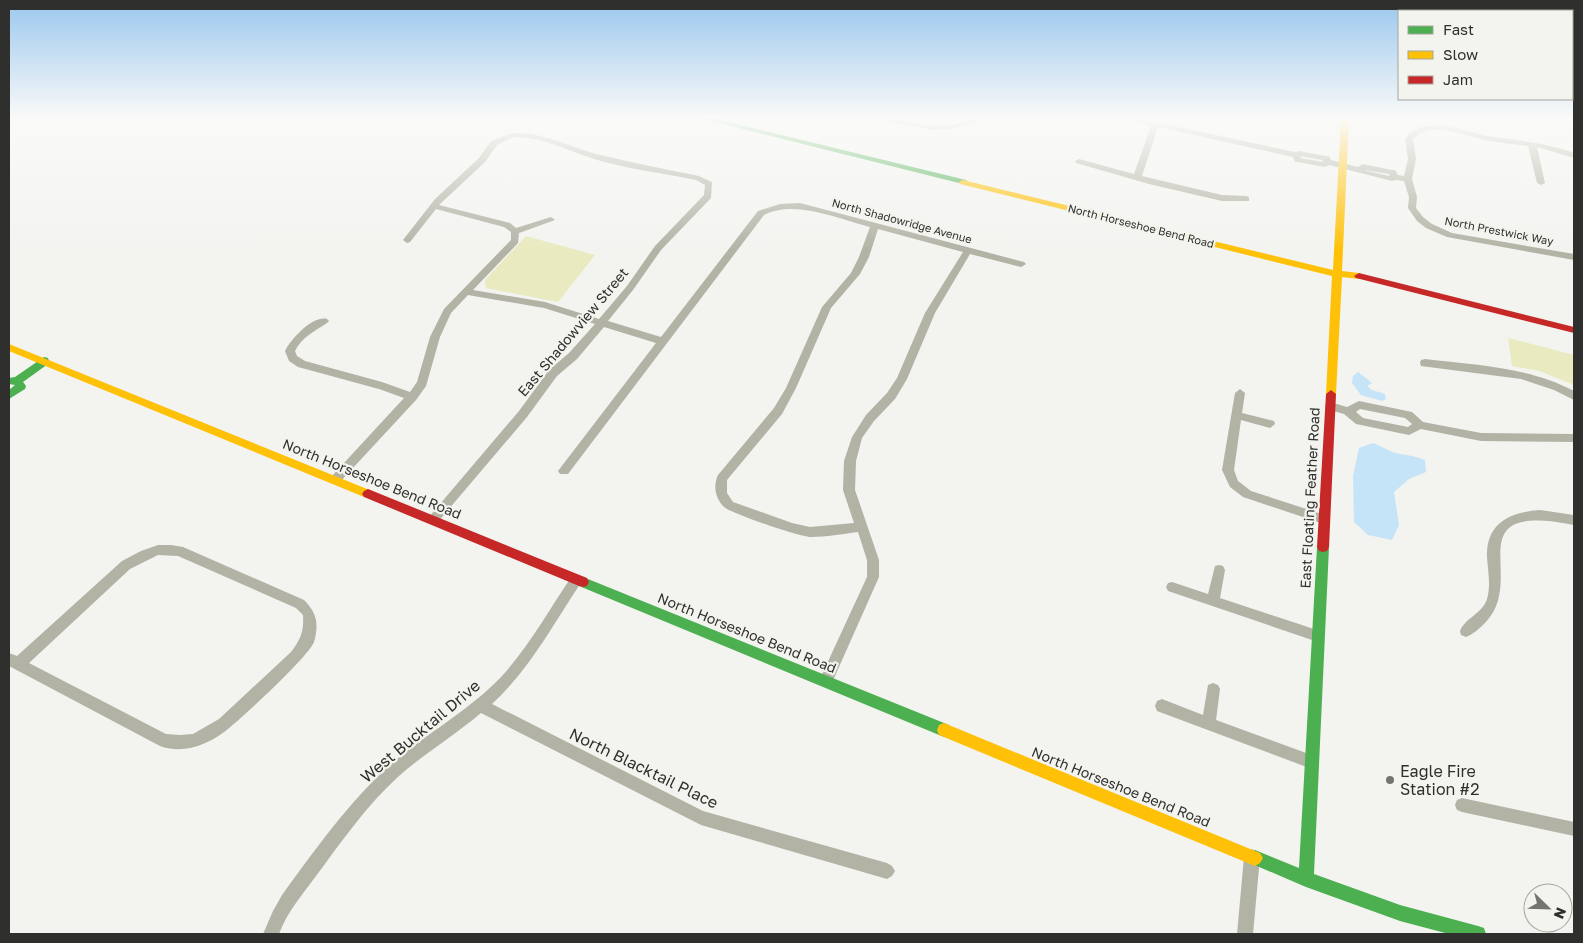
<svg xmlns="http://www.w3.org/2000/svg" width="1583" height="943" font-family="'Golos Text',sans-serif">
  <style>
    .green { fill: #e9eabf }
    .water { fill: #c5e4f7 }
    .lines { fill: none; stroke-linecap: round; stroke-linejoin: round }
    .street { fill: #b2b2a5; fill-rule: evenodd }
    .fast { fill: #4caf50; fill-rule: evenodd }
    .slow { fill: #ffc107; fill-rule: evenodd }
    .jam { fill: #c62828; fill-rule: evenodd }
    .poi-dot { fill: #747471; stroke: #f4f4ef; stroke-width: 2 }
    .labels { text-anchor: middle; stroke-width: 4.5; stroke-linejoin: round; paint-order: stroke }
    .far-street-label { font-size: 11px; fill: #2f2f2d; stroke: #f4f4ef }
    .street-label { font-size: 14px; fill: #2f2f2d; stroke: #f4f4ef }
    .near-street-label { font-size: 16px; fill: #2f2f2d; stroke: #f4f4ef }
    .near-poi-label { font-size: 16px; fill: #2f2f2d; stroke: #f4f4ef; text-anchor: start }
  </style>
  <rect width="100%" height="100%" fill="#f3f3f0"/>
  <path class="green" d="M526,236L595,255L558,302L486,288L485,280Z
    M1508,338L1574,355V385L1540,371L1512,366Z"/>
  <path class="water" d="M1358,372L1372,383L1367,386L1372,390L1385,394L1386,399L1382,401L1361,395L1352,383L1353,376Z
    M1373,443C1381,446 1391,452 1396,453C1406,455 1415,456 1425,460L1426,472L1409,479L1394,492L1399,525L1392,540L1368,535L1354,522L1353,476L1359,448Z"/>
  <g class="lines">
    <path class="street" d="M878,119C897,118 914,124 932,126C952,127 970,118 990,119L951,129L933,130L882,121Z
      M1126,119H1140L1295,152L1299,151L1326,156H1329L1331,160L1358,167L1363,164L1392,170H1395L1398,175L1404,176L1408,159L1405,139C1411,131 1418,127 1428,126C1448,123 1468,132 1488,136C1517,141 1546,142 1574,153V158L1537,147L1545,183L1541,185L1537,183L1528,146C1514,144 1499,143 1485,140C1463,135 1432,120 1413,139L1416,159L1412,179L1417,197L1416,208L1423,217L1432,224L1452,233L1574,254V260L1447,237L1426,228L1417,221L1408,208L1409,197L1404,181L1396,180L1392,181L1329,165L1325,167L1298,162H1295L1293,157L1158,127L1142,176L1222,195L1246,196L1249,197V201H1222L1149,184L1076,163L1075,161L1079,159L1134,174L1151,126ZM1300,156L1322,160L1323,162L1301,158ZM1365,170L1389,174L1390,176L1367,171Z
      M512,133C549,133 567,147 601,155C633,163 666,169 699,176L712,182L711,198L661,250L633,290L608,321L661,337L758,211L780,204L800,203L1024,262L1026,264L1021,267L970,254L935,313L907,379L895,399L874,421L862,438L856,461L855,490L879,560V577L831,685L826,687L821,685L819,681L867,577V560L858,532C842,534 826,537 811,537C800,537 730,513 724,507C715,498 713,486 718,475L774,408L786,388L822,307L851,273L859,257L870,227C839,219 794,199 764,215L568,474H560L558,471L656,343L604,327L577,359L557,376L527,417L437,523L433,525L429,523L427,520L429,517L519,411L549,370L569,353L595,324L544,308L468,295L451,313L440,337L426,386L416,400L339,483H331L329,480L331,477L404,398L379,389L298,367L289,361L285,351C291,339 313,315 327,319L329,321L327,323C315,331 302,337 295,351L297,356L305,361L382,382L410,392L417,382L430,337L444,309L511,240V232L504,227L436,209L410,242L407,243L403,240L435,199L479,158L491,141ZM513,137C543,137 566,150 594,159C627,169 663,173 696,180L705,185L704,195L655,246L627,286L599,319L545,302L473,290L518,243L519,233L555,220L551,217L516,228L510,223L439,205L485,162L497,145ZM878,229L963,252L925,313L897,378L887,393L866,415L852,437L844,461L843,490L854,523L810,527L792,523L733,502L727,493V480L782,414L796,388L831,308L860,274L869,257Z
      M1425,359C1476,365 1528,367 1574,391V400L1554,390L1521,379L1421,366L1420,363L1421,360Z
      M1240,389L1245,393L1242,413L1274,421L1275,424L1270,428L1241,420L1234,470L1238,481L1251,491L1328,516L1330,519L1328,522L1324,524L1243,497L1230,487L1222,470L1235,393Z
      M1359,401L1412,412L1423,422L1481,433L1574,434V442L1481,441L1421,429L1409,435L1356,424L1344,414L1326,409L1325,406L1330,402L1347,407ZM1360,409L1405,418L1412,424L1408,427L1363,418L1356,412Z
      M1540,510L1574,515V525C1453,501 1529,579 1485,623C1479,629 1473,634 1466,637L1461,635L1460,631C1465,618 1482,614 1487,599C1491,586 1488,571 1487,557C1486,523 1510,512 1540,510Z
      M158,545H171L183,547L304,600C317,613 319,624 314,642C309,656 242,718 228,729C218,737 206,744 194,747C184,750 170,750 160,746L9,666V653L17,656L122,561L141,551ZM158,555L178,556L296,608L303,615C304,631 301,639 291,652L219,719L193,734L180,735L166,734L29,663L130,569Z
      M1219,565L1223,566L1225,570L1220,598L1323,632L1324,636L1323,640L1318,642L1168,591L1166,587L1168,583L1172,582L1208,594L1215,566Z
      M576,575L580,576L582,580L580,584C553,625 529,670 492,704L703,811L887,863L892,866L895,871L892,876L887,879L701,825L481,713C455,735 425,753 399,776C366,806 342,841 316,876C302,895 287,912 279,934H263L273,911L282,895C315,850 348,803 389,766C425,734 469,711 502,676C529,646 549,610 572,576Z
      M1213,683L1218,685L1220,689L1216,720L1317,757L1319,762L1317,767L1312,769L1157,711L1155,706L1157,701L1162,699L1203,715L1208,685Z
      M1462,798L1574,822V836L1462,812L1457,810L1455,805L1457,800Z
      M1252,849L1257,852L1260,857L1253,934H1237L1244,857L1247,852Z"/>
    <path class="fast" d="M703,119H716L966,180L967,182L963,184Z
      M44,357L48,358L49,361L48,364L23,382L26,386L25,389L9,399V390L15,385L9,384V378L15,377Z
      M1323,542L1327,543L1329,547L1314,874L1400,905L1478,926L1484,928L1486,934H1449L1400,921L1306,887L1250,863L1247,858L1250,853L1255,850L1299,868L1317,547L1319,543Z
      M583,577L949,725L951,730L949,735L944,737L579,586L577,582L579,578Z"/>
    <path class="slow" d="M1341,119H1349L1342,271L1359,273L1364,276L1359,279L1342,277L1336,394L1331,398L1326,394L1332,276L960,184L959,182L963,180L1333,270Z
      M9,344L372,491L374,494L372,497H364L9,351Z
      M944,723L1260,853L1263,858L1260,863L1255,866L939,735L937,730L939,725Z"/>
    <path class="jam" d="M1359,273L1574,327V333L1356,278L1354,276Z
      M1331,390L1336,394L1329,547L1327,551L1323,552L1319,551L1317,547L1326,394Z
      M368,489L587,578L589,582L587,586L583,587L579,586L364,497L362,494L364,491Z"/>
  </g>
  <linearGradient id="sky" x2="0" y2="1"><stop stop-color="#9ac7ee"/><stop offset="0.47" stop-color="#fafaf8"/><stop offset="1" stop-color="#fafaf8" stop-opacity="0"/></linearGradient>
  <rect width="1583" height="251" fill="url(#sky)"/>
  <circle class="poi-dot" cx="1390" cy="780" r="5"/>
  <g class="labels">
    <g class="far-street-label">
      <text transform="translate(902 221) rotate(15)" y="4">North Shadowridge Avenue</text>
      <text transform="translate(1141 226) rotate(14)" y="4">North Horseshoe Bend Road</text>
      <text transform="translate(1499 231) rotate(11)" y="4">North Prestwick Way</text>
    </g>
    <g class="street-label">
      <text transform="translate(573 332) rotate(-50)" y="5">East Shadowview Street</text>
      <text transform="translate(372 479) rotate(22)" y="5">North Horseshoe Bend Road</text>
      <text transform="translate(1310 498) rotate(-87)" y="5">East Floating Feather Road</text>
      <text transform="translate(747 633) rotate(22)" y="5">North Horseshoe Bend Road</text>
      <text transform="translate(1121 787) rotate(22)" y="5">North Horseshoe Bend Road</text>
    </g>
    <g class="near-street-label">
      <text transform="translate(420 731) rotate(-40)" y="6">West Bucktail Drive</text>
      <text transform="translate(644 768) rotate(26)" y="6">North Blacktail Place</text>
    </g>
    <g class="near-poi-label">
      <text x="1400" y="777">Eagle Fire<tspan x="1400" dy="18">Station #2</tspan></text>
    </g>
  </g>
  <rect width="1583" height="943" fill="none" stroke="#2f2f2d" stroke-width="20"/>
  <rect x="1398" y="10" width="175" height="90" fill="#f4f4ef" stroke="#a5a5a1"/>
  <rect x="1408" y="26" width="25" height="8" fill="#4caf50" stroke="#a5a5a1"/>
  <text x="1443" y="35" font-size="15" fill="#2f2f2d">Fast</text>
  <rect x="1408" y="51" width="25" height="8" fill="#ffc107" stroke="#a5a5a1"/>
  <text x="1443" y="60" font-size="15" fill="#2f2f2d">Slow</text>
  <rect x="1408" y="76" width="25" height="8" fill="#c62828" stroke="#a5a5a1"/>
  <text x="1443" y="85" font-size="15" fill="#2f2f2d">Jam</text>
  <g transform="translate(1548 908) rotate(113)"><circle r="24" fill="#f4f4ef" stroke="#a5a5a1"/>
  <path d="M0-4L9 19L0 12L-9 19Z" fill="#747471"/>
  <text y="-8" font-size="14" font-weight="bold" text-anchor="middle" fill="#2f2f2d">N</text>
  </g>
</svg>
